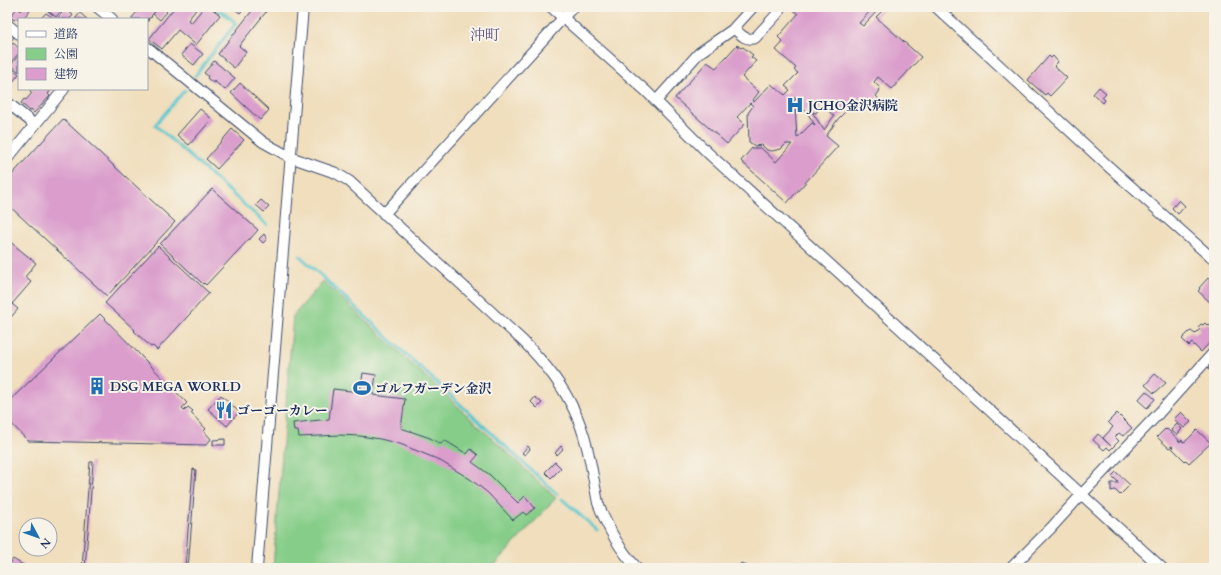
<svg xmlns="http://www.w3.org/2000/svg" width="1221" height="575" font-family="Cardo,'Noto Serif JP',serif">
  <style>
    .green { fill: #85cd88; stroke: #507e73 }
    .lines { fill: none; stroke-linecap: round; stroke-linejoin: round }
    .stream { stroke: #59c6ce; stroke-width: 3 }
    .building { fill: #da9dcc; fill-rule: evenodd }
    .minor-casing { stroke: #3b496c; stroke-width: 12 }
    .minor { stroke: #fff; stroke-width: 10 }
    .labels { text-anchor: middle; stroke-width: 4; stroke-linejoin: round; paint-order: stroke }
    .poi-label { font-size: 13px; font-weight: bold; fill: #1b2f5e; stroke: #f7f3e8; text-anchor: start }
    .quarter-label { font-size: 15px; fill: #5e5684; stroke: #f7f3e8 }
  </style>
  <rect width="100%" height="100%" fill="#f7f3e8"/>
  <filter id="ink" filterUnits="userSpaceOnUse"><feTurbulence type="fractalNoise" baseFrequency=".025" numOctaves="2"/><feDisplacementMap in="SourceGraphic" scale="8" xChannelSelector="R" yChannelSelector="G"/><feConvolveMatrix kernelMatrix="1 2 1 2 8 2 1 2 1" color-interpolation-filters="sRGB"/></filter>
  <filter id="wash" filterUnits="userSpaceOnUse"><feTurbulence type="fractalNoise" baseFrequency=".012" numOctaves="4" result="noise"/><feDisplacementMap in="SourceGraphic" scale="16" xChannelSelector="R" yChannelSelector="G"/><feGaussianBlur stdDeviation="0.9" result="paint"/><feColorMatrix in="noise" values="0 0 0 0 0 0 0 0 0 0 0 0 0 0 0 0 0 1.4 0 .05"/><feComposite in="paint" operator="in"/></filter>
  <g filter="url(#wash)">
    <rect width="100%" height="100%" fill="#f0debc"/>
    <path class="green" d="M323,281L556,498L492,568H273L293,316Z"/>
    <g class="lines">
      <path class="stream" d="M195,76L236,23L216,7
        M185,90L155,125L267,225
        M300,256L557,494
        M562,499L597,530"/>
    </g>
    <g id="blocks">
      <path class="building" d="M20,7H32L23,19L19,18L18,19L16,18L14,20L10,17L17,8L21,11L22,9Z
        M51,7H64L56,17L48,11Z
        M141,7H157L154,11L155,12L151,16L152,17L147,19L149,20L147,22V19H131Z
        M159,7H162L167,12L160,20L153,14Z
        M175,7H198L188,20L191,23L204,7H210L220,15L196,45L178,30L162,49L149,39Z
        M232,7H245L240,13Z
        M255,7H267L269,8L239,46L246,52L234,68L218,54Z
        M790,7H874L859,23L863,26L880,8L883,10L876,17L921,57L892,89L878,77L874,82L880,88L879,92L876,96L879,99L874,107L871,108L867,106L864,110L860,111L853,104L838,119L826,136L838,146L787,203L741,161L752,148H761L776,162L792,144H786L781,149L772,151L767,150L762,145L755,146L749,142L748,113L753,106L750,103L737,117L745,124L727,144L675,98L707,62L716,68L737,45L741,48L743,47L753,55L751,57L756,61L742,77L759,92L753,100L754,102L771,84L785,95L790,90L785,86L798,73L794,70L796,68L776,50L783,42L778,37L798,14ZM793,97L796,99L794,101L799,107L806,111L815,125L812,123L797,138L795,105L790,101ZM822,105L834,116L824,130L812,112L816,113Z
        M65,9L73,15L70,19H57Z
        M46,13L54,19H40Z
        M80,13L87,19H75Z
        M7,32L14,37L7,46Z
        M13,43L19,48V53L10,63L7,61V50Z
        M190,44L203,54L194,65L181,55Z
        M19,55V72L11,65Z
        M1049,56L1051,58L1053,56L1058,62L1054,66L1067,78L1050,96L1047,93L1045,95L1028,80Z
        M214,61L235,78L225,90L214,81L213,83L207,78L208,76L204,73Z
        M9,66L19,74L7,89V69Z
        M240,83L269,110L260,120L231,93Z
        M1099,87L1106,93L1102,97L1105,100L1103,103L1093,94Z
        M32,89H50L51,90L48,94L50,96L34,113L31,110L30,111L21,103L24,99L26,100L32,93L30,91Z
        M200,109L212,119L189,145L177,135Z
        M63,119L175,222L107,296L7,204V180Z
        M232,129L244,140L217,169L206,159Z
        M212,189L258,230L250,239H249L206,285L204,283L203,284L160,244Z
        M261,200L269,207L264,212L256,205Z
        M1179,200L1185,206L1178,214L1172,208Z
        M7,232L11,236L8,240L36,263L25,277L31,282L12,304L18,309L7,322Z
        M264,234L267,239L263,243L259,239Z
        M158,246L209,293L157,350L153,346L151,347L134,331L135,330L105,303Z
        M1208,278L1211,281L1214,280V303L1213,302L1211,303L1198,291L1200,289L1199,288Z
        M100,314L187,403L182,408L184,411L188,407L193,411L191,413L206,429L204,431L211,439L206,445L28,441L7,419V403Z
        M1205,323L1207,325L1208,324L1214,329V338L1201,352L1192,343L1189,346L1182,339L1189,332L1191,331L1195,334L1200,329L1198,327L1201,324L1203,325Z
        M1214,362V374L1208,369Z
        M363,373L376,375L373,395L405,399L401,428L430,438L441,444L444,440L467,454L471,449L478,455L472,462L490,475L518,503L525,496L535,508L526,515L523,512L513,520L488,493L470,479L437,459L400,444L380,439L360,436L339,435L299,437L298,431H294L293,423L329,419L333,389L360,392Z
        M1155,374L1166,383L1156,392H1155L1154,393L1145,385Z
        M1146,391L1155,399L1147,408L1138,400Z
        M221,395L239,412L227,426L208,409Z
        M535,397L542,403L537,408L531,402Z
        M1181,412L1191,422L1184,428L1174,419Z
        M1117,413L1132,428L1123,436L1119,433L1115,437L1119,441L1110,450L1107,447L1104,450L1093,440L1098,434L1111,446L1103,438L1113,427L1108,422Z
        M1177,424L1182,429L1177,435L1171,430Z
        M1165,429L1166,430L1167,429L1179,440L1178,441L1179,442L1182,440L1183,442L1186,441L1197,430L1211,443L1189,463L1186,460L1185,461L1172,448L1173,447L1172,446L1169,448L1157,437Z
        M225,439V445H213V440Z
        M528,446L530,449L525,455L522,453Z
        M561,446L563,449L557,455L555,453Z
        M90,462H93L89,520L85,568H82Z
        M555,462L561,468L551,478L545,472Z
        M193,469L196,470L188,568H185Z
        M1116,472L1130,485L1120,495L1115,490L1111,491V483H1119L1112,476Z
        M13,559L28,568H7Z
        M741,563L747,566L746,568H738Z"/>
    </g>
  </g>
  <g filter="url(#ink)">
    <use href="#blocks" fill-opacity="0" stroke="#3b496c" stroke-width="1"/>
    <g class="lines">
      <g class="minor-casing">
        <path id="minor" d="M97,7L112,19
          M551,7L646,91L707,152L1162,568
          M936,7L1108,166L1214,260
          M7,24L19,34
          M734,28C740,34 745,41 755,38L778,13L780,7
          M147,47L263,142L290,157L336,173L349,181L523,341C544,362 562,384 574,410C588,439 592,472 598,503C607,527 619,549 637,568
          M656,101L699,53L732,30L753,7
          M7,102L35,125
          M7,159L64,89
          M384,214L573,7
          M257,568L303,7
          M1011,568L1051,528L1081,495L1159,413L1214,352"/>
      </g>
      <use href="#minor" class="minor"/>
    </g>
  </g>
  <defs>
    <g id="hospital-bare" transform="scale(1.38)"><path d="M-5-5h3v3.5h4V-5h3V5h-3V1.5h-4V5h-3Z" fill="#1f6fb2" stroke="#f7f3e8" stroke-width="2.5" paint-order="stroke"/></g>
    <g id="building-bare" transform="scale(1.38)"><path d="M-4-6H4V6H1V3H-1V6H-4ZM-2.5-4.3h1.7v1.8h-1.7ZM.8-4.3h1.7v1.8H.8ZM-2.5-1h1.7V.8h-1.7ZM.8-1h1.7V.8H.8Z" fill="#1f6fb2" stroke="#f7f3e8" stroke-width="2.5" paint-order="stroke"/></g>
    <g id="stadium-bare" transform="scale(1.38)"><path d="M0-5a6.5 5 0 1 0 0 10a6.5 5 0 1 0 0-10ZM-3.5-1.8h7v3.6h-7Z" fill="#1f6fb2" stroke="#f7f3e8" stroke-width="2.5" paint-order="stroke"/></g>
    <g id="restaurant-bare" transform="scale(1.38)"><path d="M-5-6h1v4h1v-4h1v4h1v-4h1v5L-1.5 .5V6h-2V.5L-5-1ZM5-6V6H3V1.5H1.5Q1.5-4 5-6Z" fill="#1f6fb2" stroke="#f7f3e8" stroke-width="2.5" paint-order="stroke"/></g>
  </defs>
  <g fill-rule="evenodd">
    <use href="#hospital-bare" x="795" y="105"/>
    <use href="#building-bare" x="97" y="386"/>
    <use href="#stadium-bare" x="362" y="388"/>
    <use href="#restaurant-bare" x="224" y="410"/>
  </g>
  <g class="labels">
    <g class="poi-label">
      <text x="808" y="110">JCHO金沢病院</text>
      <text x="110" y="391">DSG MEGA WORLD</text>
      <text x="375" y="393">ゴルフガーデン金沢</text>
      <text x="237" y="415">ゴーゴーカレー</text>
    </g>
    <g class="quarter-label">
      <text x="485" y="40">沖町</text>
    </g>
  </g>
  <rect width="1221" height="575" fill="none" stroke="#f7f3e8" stroke-width="24"/>
  <rect x="18" y="18" width="130" height="72" fill="#f7f3e8" stroke="#9fa5b1"/>
  <rect x="26" y="31" width="20" height="6" fill="#ffffff" stroke="#9fa5b1"/>
  <text x="54" y="38" font-size="12" fill="#1b2f5e">道路</text>
  <rect x="26" y="48" width="20" height="12" fill="#85cd88" stroke="#9fa5b1"/>
  <text x="54" y="58" font-size="12" fill="#1b2f5e">公園</text>
  <rect x="26" y="68" width="20" height="12" fill="#da9dcc" stroke="#9fa5b1"/>
  <text x="54" y="78" font-size="12" fill="#1b2f5e">建物</text>
  <g transform="translate(38 537) rotate(131)"><circle r="19" fill="#f7f3e8" stroke="#9fa5b1"/>
  <path d="M0-3L7 15L0 10L-7 15Z" fill="#1f6fb2"/>
  <text y="-6" font-size="11" font-weight="bold" text-anchor="middle" fill="#1b2f5e">N</text>
  </g>
</svg>
